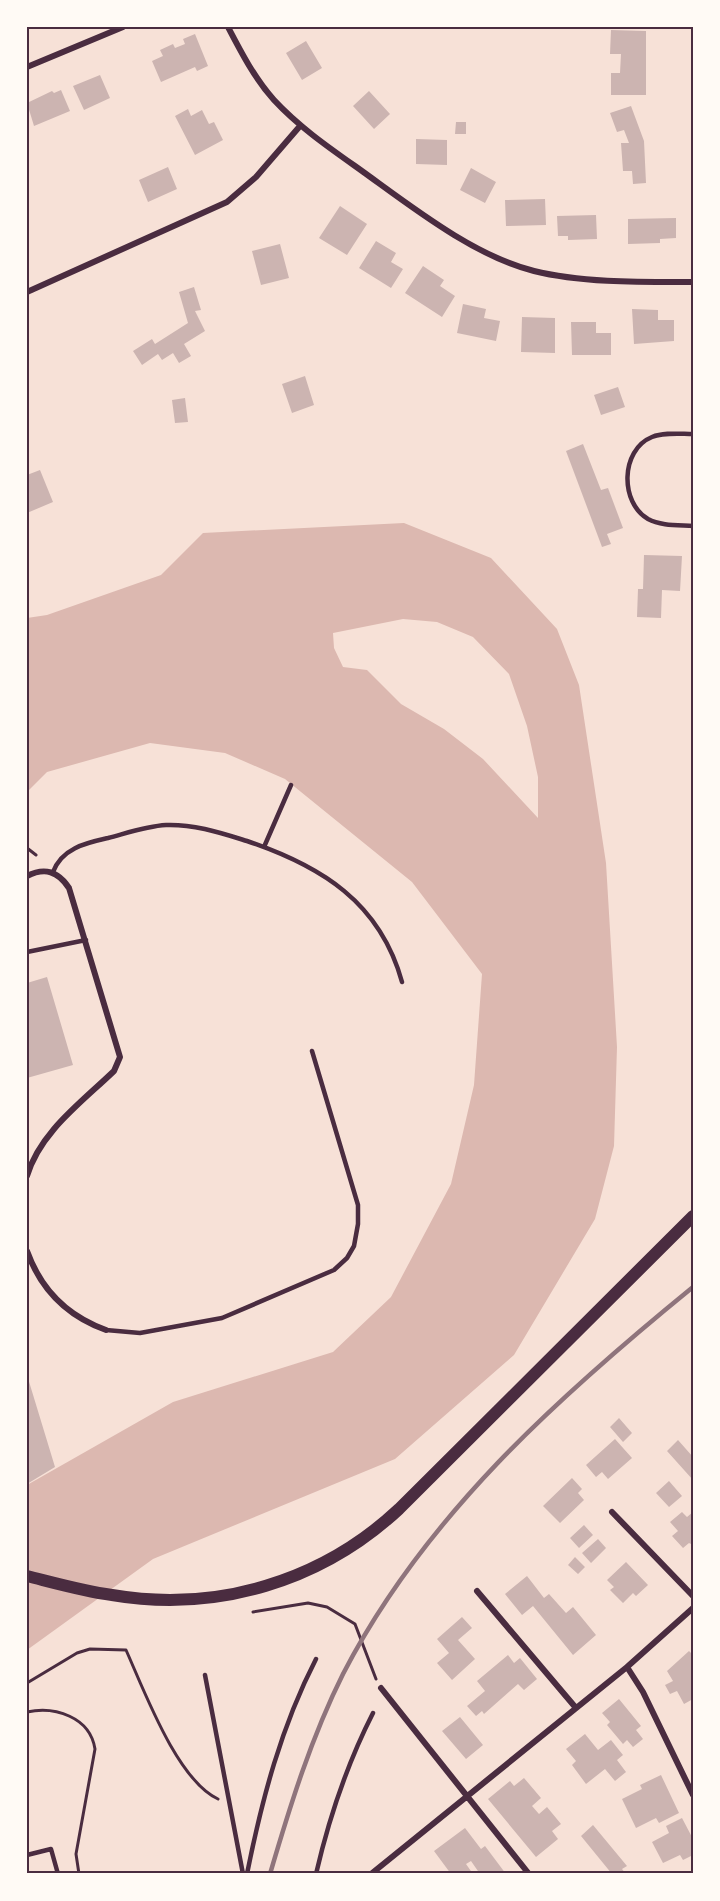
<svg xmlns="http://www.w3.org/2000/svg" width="720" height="1901" font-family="Figtree,sans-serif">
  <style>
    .water { fill: #dcb8b0; fill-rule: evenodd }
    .building { fill: #ccb4b1 }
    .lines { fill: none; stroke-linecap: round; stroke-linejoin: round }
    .path { stroke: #4a2c40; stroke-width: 3 }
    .service { stroke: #4a2c40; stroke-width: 4.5 }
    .minor { stroke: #4a2c40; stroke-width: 6 }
    .secondary { stroke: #4a2c40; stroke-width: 12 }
    .rail { stroke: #8f747c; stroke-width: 4.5 }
    .neatline { fill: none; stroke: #4a2c40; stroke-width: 2 }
  </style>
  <rect width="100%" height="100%" fill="#f7e1d7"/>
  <path class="water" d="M404,523L491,558L557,629L579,685L606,863L617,1047L614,1146L595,1219L514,1355L395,1459L153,1559L27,1650V1485L173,1402L333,1352L391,1297L451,1184L474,1085L482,974L412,882L285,779L225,753L150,743L47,772L27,792V618L47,615L161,575L203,533ZM403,619L437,622L473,637L509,674L527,726L538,777V818L483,759L444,729L401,704L367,670L343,667L334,648L333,633Z"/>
  <path class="building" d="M611,30L646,31V95H611V73H620L621,54H610Z
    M195,34L208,66L197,71L195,67L161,82L152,61L163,56L160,50L173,44L175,48L185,44L183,39Z
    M306,41L322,68L302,80L286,53Z
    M100,75L110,98L84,110L73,86Z
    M61,90L70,111L34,126L27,103L52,91L54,93Z
    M369,91L390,114L374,129L353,106Z
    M631,106L644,141L646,183L633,184L632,171H623L621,143H629L624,130L617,132L610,113Z
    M188,109L191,116L202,110L209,124L214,122L223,140L195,155L175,116Z
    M456,122H466V134H455Z
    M416,139L447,140V165L416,164Z
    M168,167L177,189L148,202L139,180Z
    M471,168L496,182L485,203L460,190Z
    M545,199L546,225L506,226L505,200Z
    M340,206L367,224L347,255L319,238Z
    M596,215L597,239L568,240V236H558L557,216Z
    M676,218V238L660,239V243L628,244V219Z
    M376,241L396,253L391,262L403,269L391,288L359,268Z
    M280,244L289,278L261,285L252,251Z
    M423,266L444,280L440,286L455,296L442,317L405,293Z
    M194,287L201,310L195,311L205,331L184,344L191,356L179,363L173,353L162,360L158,354L142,365L133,351L152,339L155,344L188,323L179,292Z
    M463,304L486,309L484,318L500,321L496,341L457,333Z
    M632,309L658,310V320H674V341L634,344Z
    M522,317L555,318V353L521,352Z
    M571,322H596V333H611V355H572Z
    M305,376L314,405L292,413L282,384Z
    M618,387L625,407L601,415L594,395Z
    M185,398L188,422L175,423L172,400Z
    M583,444L601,490L608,488L623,528L607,534L611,544L602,547L566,451Z
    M40,470L53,502L27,513V475Z
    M644,555L682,556L680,591L662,590L661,618L637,617L638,589H643Z
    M47,977L73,1065L27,1078V983Z
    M27,1375L55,1467L27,1484Z
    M619,1418L632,1433L623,1442L610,1427Z
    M615,1439L632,1458L608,1479L602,1472L596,1477L586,1465Z
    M678,1440L693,1457V1480L667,1451Z
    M572,1478L582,1489L578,1493L584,1500L560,1523L543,1506Z
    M669,1481L682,1496L669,1507L656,1493Z
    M682,1512L687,1517L693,1512V1545L689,1543L683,1548L672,1536L678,1531L670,1522Z
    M584,1525L593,1535L579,1548L570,1538Z
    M598,1539L606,1548L591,1563L582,1553Z
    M575,1557L585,1567L578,1574L568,1565Z
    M626,1562L648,1585L636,1596L633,1593L623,1603L610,1590L614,1587L607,1580Z
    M527,1576L544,1598L549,1594L566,1613L573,1607L596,1635L573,1655L533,1606L522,1615L505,1594Z
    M462,1617L472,1628L458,1640L475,1659L452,1680L437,1663L449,1653L437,1639Z
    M689,1651L693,1655V1699L684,1704L677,1691L670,1694L665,1685L673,1681L667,1671Z
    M508,1655L514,1663L520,1658L537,1679L524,1690L518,1684L484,1714L482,1711L476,1716L467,1706L485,1691L477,1681Z
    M619,1699L641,1726L636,1730L643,1739L633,1747L627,1740L623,1744L607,1725L610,1722L602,1713Z
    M460,1717L483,1745L466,1759L442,1731Z
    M585,1734L598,1750L611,1740L623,1755L617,1760L626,1772L615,1781L605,1769L586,1784L572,1765L576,1761L566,1749Z
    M661,1775L679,1813L659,1823L656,1818L636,1828L622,1799L642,1789L640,1785Z
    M524,1778L541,1798L532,1806L539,1814L547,1807L561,1824L552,1831L558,1839L536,1857L488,1799L510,1781L514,1786Z
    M682,1818L693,1839V1855L683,1860L680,1855L663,1863L652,1842L669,1833L666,1826Z
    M593,1825L627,1866L622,1869L626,1874H612L581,1836Z
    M465,1828L481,1849L485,1846L506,1874H480L471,1861L466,1864L473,1874H451L434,1851Z"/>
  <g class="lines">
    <path class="path" d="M27,848L36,855
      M253,1612L308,1603L327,1607L355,1624L376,1679
      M27,1683L77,1653L90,1649L126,1650C144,1690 177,1780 218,1799
      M27,1712C55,1706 90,1717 95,1749L76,1854L79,1874"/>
    <path class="service" d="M693,434C680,434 664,432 652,437C620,450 620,503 648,519C661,526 678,525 693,526
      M264,847L291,785
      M53,872C62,848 86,843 108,838C127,833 147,826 166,825C194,824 221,833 247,841C321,866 380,902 402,982
      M27,952L86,940
      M106,1330L140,1333L222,1318L334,1270L347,1258L354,1246L358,1224V1205L312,1051
      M205,1675L243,1874
      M27,1855L51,1849L58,1874
      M247,1874C262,1799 281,1727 316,1659
      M316,1874C329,1818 347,1764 373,1713"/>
    <path class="minor" d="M228,27C241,52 255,79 274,100C300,128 331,149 362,171C412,207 474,256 534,271C582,283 644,282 693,282
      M27,67L123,27
      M27,292L227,202L256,177L300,126
      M27,876C45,867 58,871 69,888L120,1057L114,1071C82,1102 40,1132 27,1176
      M27,1251C41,1290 67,1316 106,1330
      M612,1512L693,1596
      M477,1591L576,1708
      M627,1667L643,1692L693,1795
      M381,1688L529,1874
      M371,1874L627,1667L693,1608"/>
    <path class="secondary" d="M27,1576C55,1583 83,1591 112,1595C217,1613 322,1581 399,1509L693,1216"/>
    <path class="rail" d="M270,1874C290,1806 311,1738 343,1674C424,1517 558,1397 693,1287"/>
  </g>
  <rect width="720" height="1901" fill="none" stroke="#fffaf5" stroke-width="57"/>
  <rect x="28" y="28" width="664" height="1844" class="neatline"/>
</svg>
